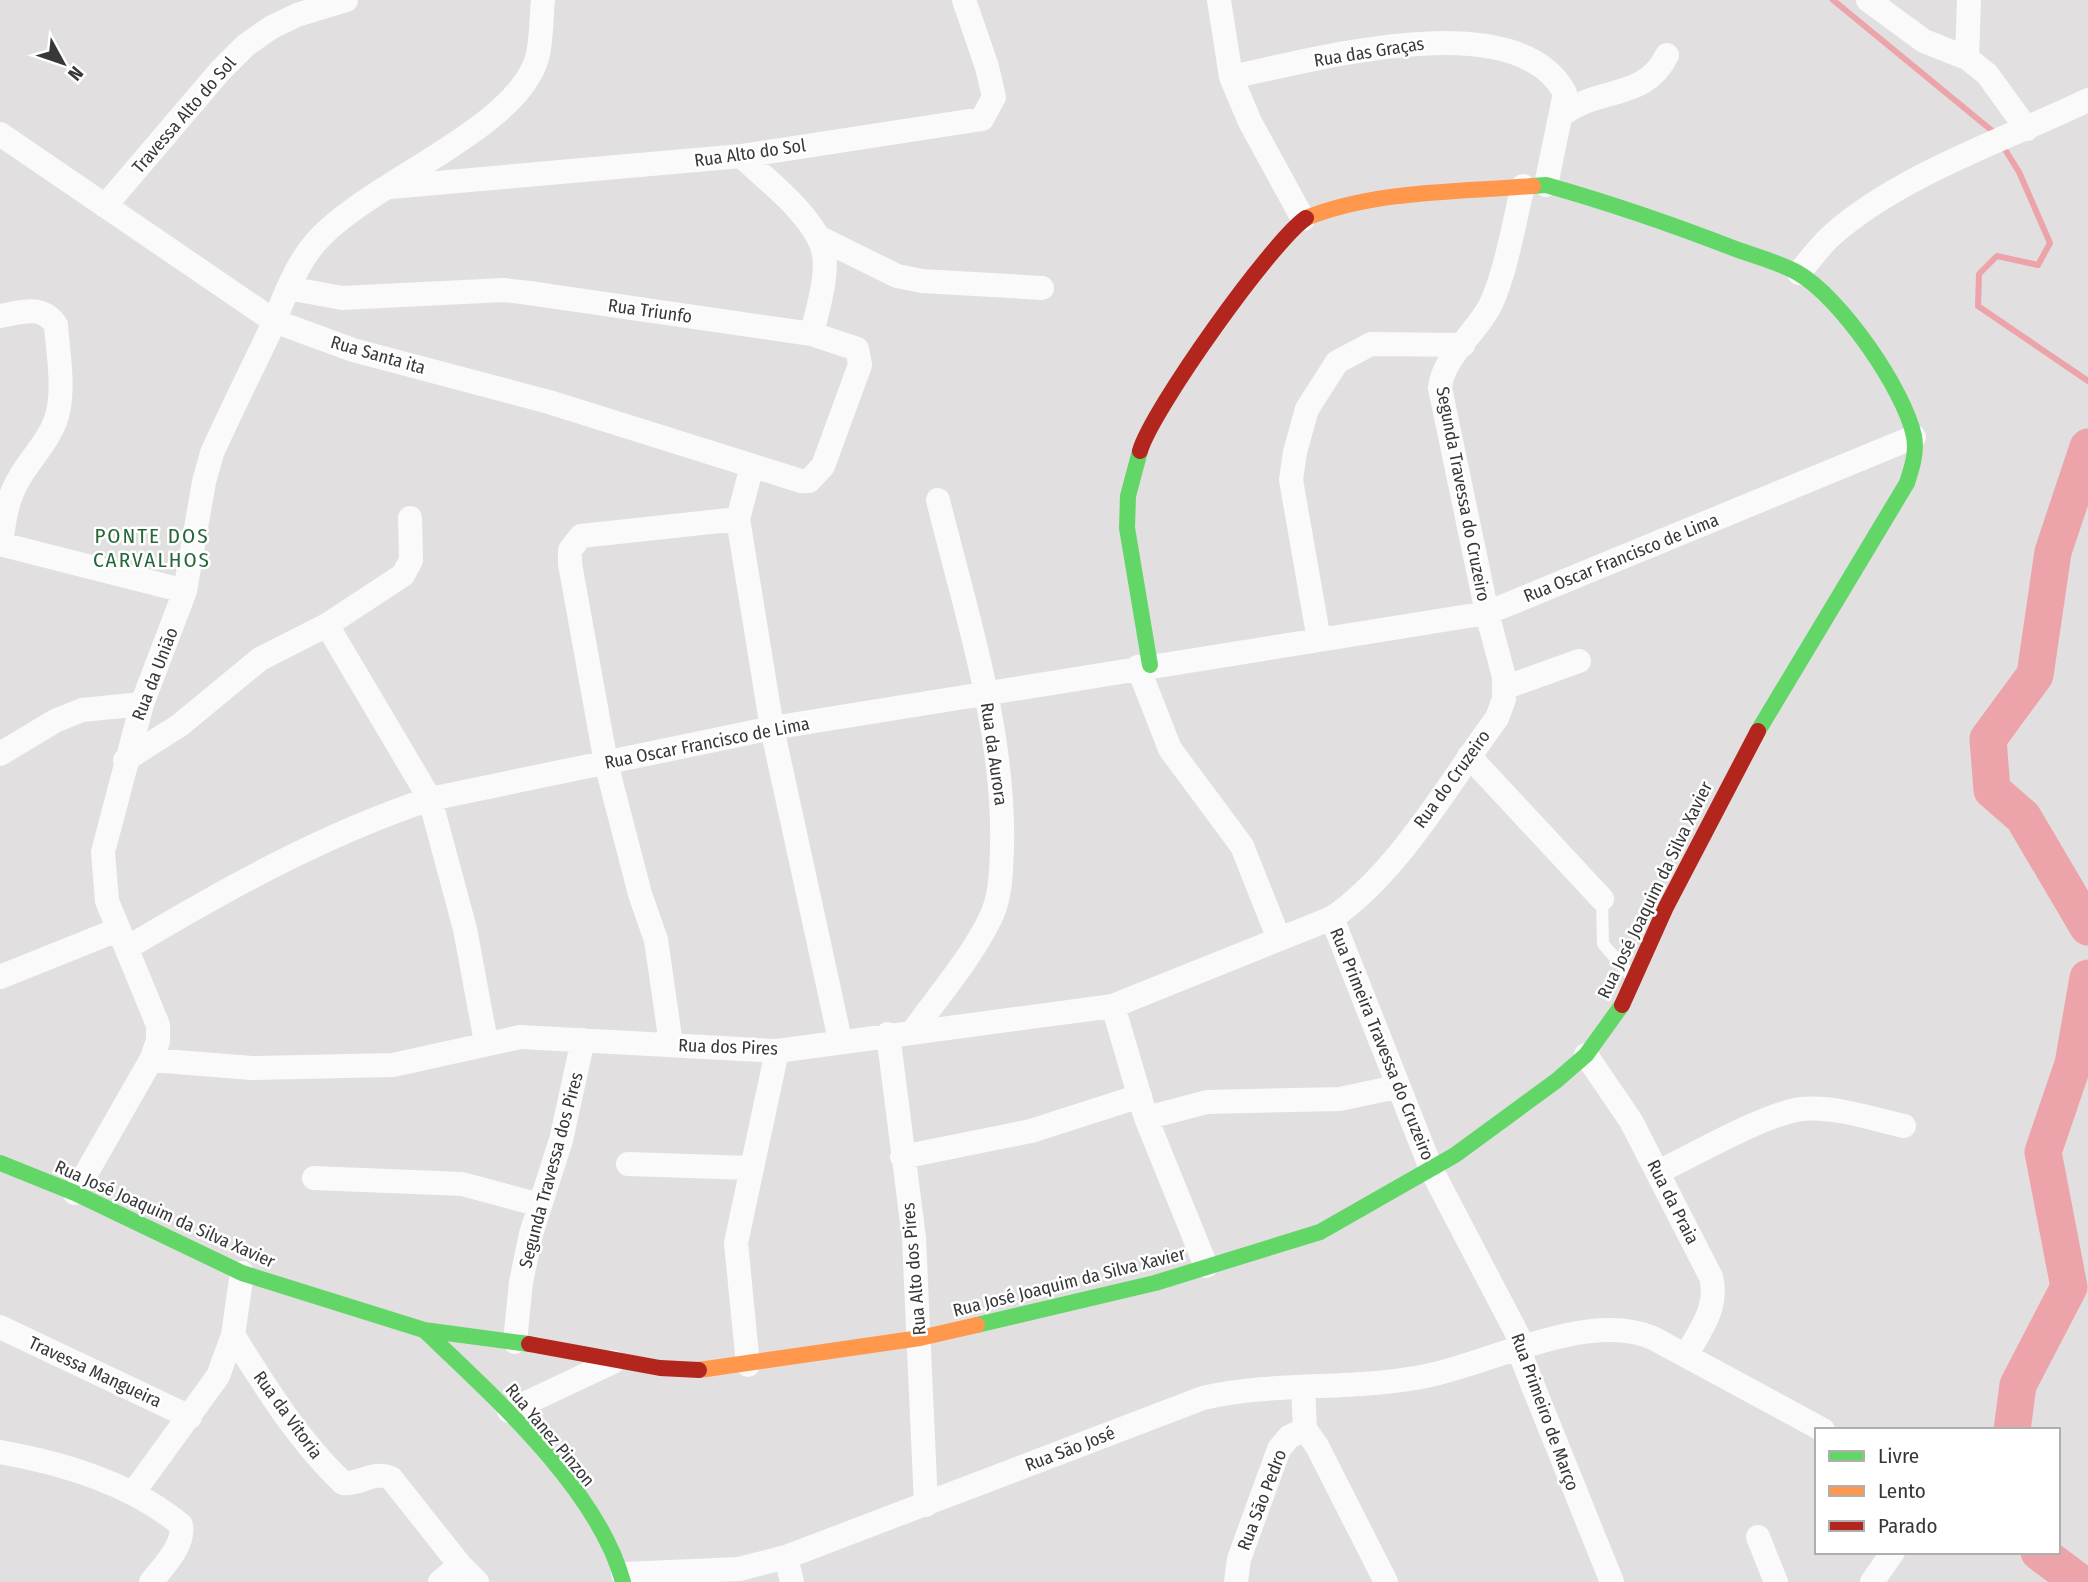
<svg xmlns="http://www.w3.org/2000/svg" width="2088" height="1582" font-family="'Fira Sans Condensed',sans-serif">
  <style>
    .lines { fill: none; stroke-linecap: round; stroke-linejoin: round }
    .stream { stroke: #eca4aa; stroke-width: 6 }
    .river { stroke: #eca4aa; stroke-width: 37 }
    .lane { stroke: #fafafa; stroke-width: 12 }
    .street { stroke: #fafafa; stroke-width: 24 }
    .fast { stroke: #63d668; stroke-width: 16 }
    .slow { stroke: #ff974d; stroke-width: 16 }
    .jam { stroke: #b3261e; stroke-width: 16 }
    .labels { text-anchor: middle; stroke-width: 5; stroke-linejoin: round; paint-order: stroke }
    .street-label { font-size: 18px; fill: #393838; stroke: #fff }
    .quarter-label { font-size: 21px; letter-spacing: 2px; fill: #266738; stroke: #fff }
  </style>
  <rect width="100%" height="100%" fill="#e1dfdf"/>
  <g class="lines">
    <path class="stream" d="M1833,0L1996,134
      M2001,143L2019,172L2050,243L2038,265L1997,256L1979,274L1978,306L2088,381"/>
    <path class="river" d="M2088,447L2053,552L2035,675L1988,739L1992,790L2023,817L2088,927
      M2012,1430L2018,1385L2069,1287L2043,1152L2073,1064L2088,978
      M2039,1552L2079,1582"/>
    <path class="lane" d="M1602,899L1603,944L1633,978"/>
    <path class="street" d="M1219,0L1231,77L1250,122L1303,219
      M1868,0L1924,41L1967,58L1987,74L2027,129
      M1967,58L1969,0
      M1231,77C1311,61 1516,1 1565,93L1546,185
      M1562,115C1598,86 1645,101 1667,55
      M0,134L274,321L353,350L549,402L801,481H809L823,466L860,365L857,349L812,334L529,293L504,290L342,298L288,288
      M741,156C767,180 818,219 824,254C828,279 817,310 812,334
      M391,187L741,156L982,119L994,97L987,67L964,0
      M105,206L220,71L246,45L272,27L297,15L346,0
      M818,237L897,276L922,281L1042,288
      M1799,273C1809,261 1819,247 1831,236C1899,175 2005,140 2088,100
      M0,316C22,312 42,304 56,325C58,355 66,393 55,422C47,443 31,458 20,477C7,498 4,520 1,544
      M752,466L738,519L772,728L840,1040
      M0,544L185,591
      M327,625L403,575L411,560L410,518
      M1319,640L1291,480L1295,452L1307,409L1337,362L1371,344L1463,345
      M1138,667L1170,749L1242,846L1279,939
      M1504,688L1579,661
      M0,754L55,721L82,710L142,704
      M1469,756L1602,899
      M125,760L180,725L260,659L327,625L430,799L465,929L486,1042
      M1332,918L1432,1171L1523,1345L1522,1358L1533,1386L1612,1582
      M127,948C224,890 322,835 430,799L772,728L1487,613L1914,437
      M0,977L117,930
      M1113,1006L1146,1118L1206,1266
      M914,1030C939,995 970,959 989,921C1001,899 1001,873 1002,848C1005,730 966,614 938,500
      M888,1034L914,1238L926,1505
      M671,1044L656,940L640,894L606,763L570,564V550L581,536L738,519
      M1586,1055L1631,1121L1711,1277C1719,1307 1700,1330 1686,1356
      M151,1060L252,1068L393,1065L520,1037L777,1051L1113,1006L1332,918C1399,872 1448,784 1497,718L1504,699V677L1487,613L1440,388C1443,354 1481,331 1494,297C1508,262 1514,222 1523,186
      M1146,1118L1207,1102L1340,1099L1396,1087
      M902,1157L1031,1131L1140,1096
      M628,1164L750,1168
      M1658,1172C1694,1155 1766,1113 1802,1109C1836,1106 1872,1119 1904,1126
      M314,1178L462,1184L540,1205
      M75,1193L151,1060L158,1041V1025L107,901L103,852L142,704L185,591L204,482L212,453C230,413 250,373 269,333C283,302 293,269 315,243C365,184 517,130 537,58C542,40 541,19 543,0
      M0,1327L190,1417
      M233,1335C266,1388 298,1440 343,1483C361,1485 372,1470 391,1478L460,1565L477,1582
      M515,1342L521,1282L531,1234L561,1140L583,1040
      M748,1365L736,1243L777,1051
      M1303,1388L1305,1429L1317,1446L1386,1582
      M509,1411L613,1362
      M0,1452C63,1463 131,1483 181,1525C185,1545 163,1567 151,1582
      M133,1493L218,1376L233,1335L242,1273
      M1758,1537L1776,1582
      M786,1557L792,1582
      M623,1574L739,1569L786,1557L1203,1398C1276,1381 1353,1391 1426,1376C1492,1363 1588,1310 1653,1338L1823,1430
      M440,1582L460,1565
      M1236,1582L1239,1559L1279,1449L1289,1437L1305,1429
      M1872,1582L1893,1552"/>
    <path class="fast" d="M1533,186L1546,185C1610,203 1671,224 1733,248C1754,256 1779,262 1798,273C1840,297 1904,389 1914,436C1917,453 1912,467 1907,483L1758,731
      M1140,451L1128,496L1127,528L1150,665
      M0,1163L75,1193L242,1273L424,1330L529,1344
      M977,1325L1155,1283L1320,1232L1455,1155L1556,1081L1586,1055L1622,1005
      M424,1330C493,1396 598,1489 623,1582"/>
    <path class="slow" d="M1306,218C1376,190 1459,192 1533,186
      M699,1370L920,1338L977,1325"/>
    <path class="jam" d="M1140,451C1151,411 1272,241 1306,218
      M1622,1005L1666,907L1758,731
      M529,1344L660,1368L699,1370"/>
  </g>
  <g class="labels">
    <g class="street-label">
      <text transform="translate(1369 52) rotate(-9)" y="6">Rua das Graças</text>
      <text transform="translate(184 115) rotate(-49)" y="6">Travessa Alto do Sol</text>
      <text transform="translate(750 153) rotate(-8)" y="6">Rua Alto do Sol</text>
      <text transform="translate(650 311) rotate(8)" y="6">Rua Triunfo</text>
      <text transform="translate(378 355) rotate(16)" y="6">Rua Santa ita</text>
      <text transform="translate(1463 494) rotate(79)" y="6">Segunda Travessa do Cruzeiro</text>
      <text transform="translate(1621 558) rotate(-22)" y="6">Rua Oscar Francisco de Lima</text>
      <text transform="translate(155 674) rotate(-69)" y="6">Rua da União</text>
      <text transform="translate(707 743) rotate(-11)" y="6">Rua Oscar Francisco de Lima</text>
      <text transform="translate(994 754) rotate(82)" y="6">Rua da Aurora</text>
      <text transform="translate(1452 779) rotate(-54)" y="6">Rua do Cruzeiro</text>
      <text transform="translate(1655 890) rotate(-64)" y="6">Rua José Joaquim da Silva Xavier</text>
      <text transform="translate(1382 1044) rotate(68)" y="6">Rua Primeira Travessa do Cruzeiro</text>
      <text transform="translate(728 1047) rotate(2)" y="6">Rua dos Pires</text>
      <text transform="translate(551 1170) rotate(-75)" y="6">Segunda Travessa dos Pires</text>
      <text transform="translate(1673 1202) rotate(63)" y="6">Rua da Praia</text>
      <text transform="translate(165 1214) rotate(24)" y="6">Rua José Joaquim da Silva Xavier</text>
      <text transform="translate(914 1269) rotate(-95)" y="6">Rua Alto dos Pires</text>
      <text transform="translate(1069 1282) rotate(-14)" y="6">Rua José Joaquim da Silva Xavier</text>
      <text transform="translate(95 1372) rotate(25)" y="6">Travessa Mangueira</text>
      <text transform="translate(1545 1412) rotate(70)" y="6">Rua Primeiro de Março</text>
      <text transform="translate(288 1415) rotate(54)" y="6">Rua da Vitoria</text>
      <text transform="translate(550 1435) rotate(50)" y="6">Rua Yanez Pinzon</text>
      <text transform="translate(1070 1449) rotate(-21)" y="6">Rua São José</text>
      <text transform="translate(1262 1500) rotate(-69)" y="6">Rua São Pedro</text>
    </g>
    <g class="quarter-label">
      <text x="152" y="543">PONTE DOS<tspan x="152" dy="24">CARVALHOS</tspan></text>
    </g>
  </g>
  <rect x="1815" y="1428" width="245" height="126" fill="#ffffff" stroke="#b0afaf" stroke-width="2"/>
  <rect x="1829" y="1451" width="35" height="10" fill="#63d668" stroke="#b0afaf" stroke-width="2"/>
  <text x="1878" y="1463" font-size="21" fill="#393838">Livre</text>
  <rect x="1829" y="1486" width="35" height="10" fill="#ff974d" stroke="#b0afaf" stroke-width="2"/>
  <text x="1878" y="1498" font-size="21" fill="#393838">Lento</text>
  <rect x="1829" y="1521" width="35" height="10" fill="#b3261e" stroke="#b0afaf" stroke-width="2"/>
  <text x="1878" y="1533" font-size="21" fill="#393838">Parado</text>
  <g transform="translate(63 63) rotate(130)" stroke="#ffffff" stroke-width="5" paint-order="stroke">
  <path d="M0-5L12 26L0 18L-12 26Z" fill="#393838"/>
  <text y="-10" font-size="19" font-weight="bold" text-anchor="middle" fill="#393838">N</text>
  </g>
</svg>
